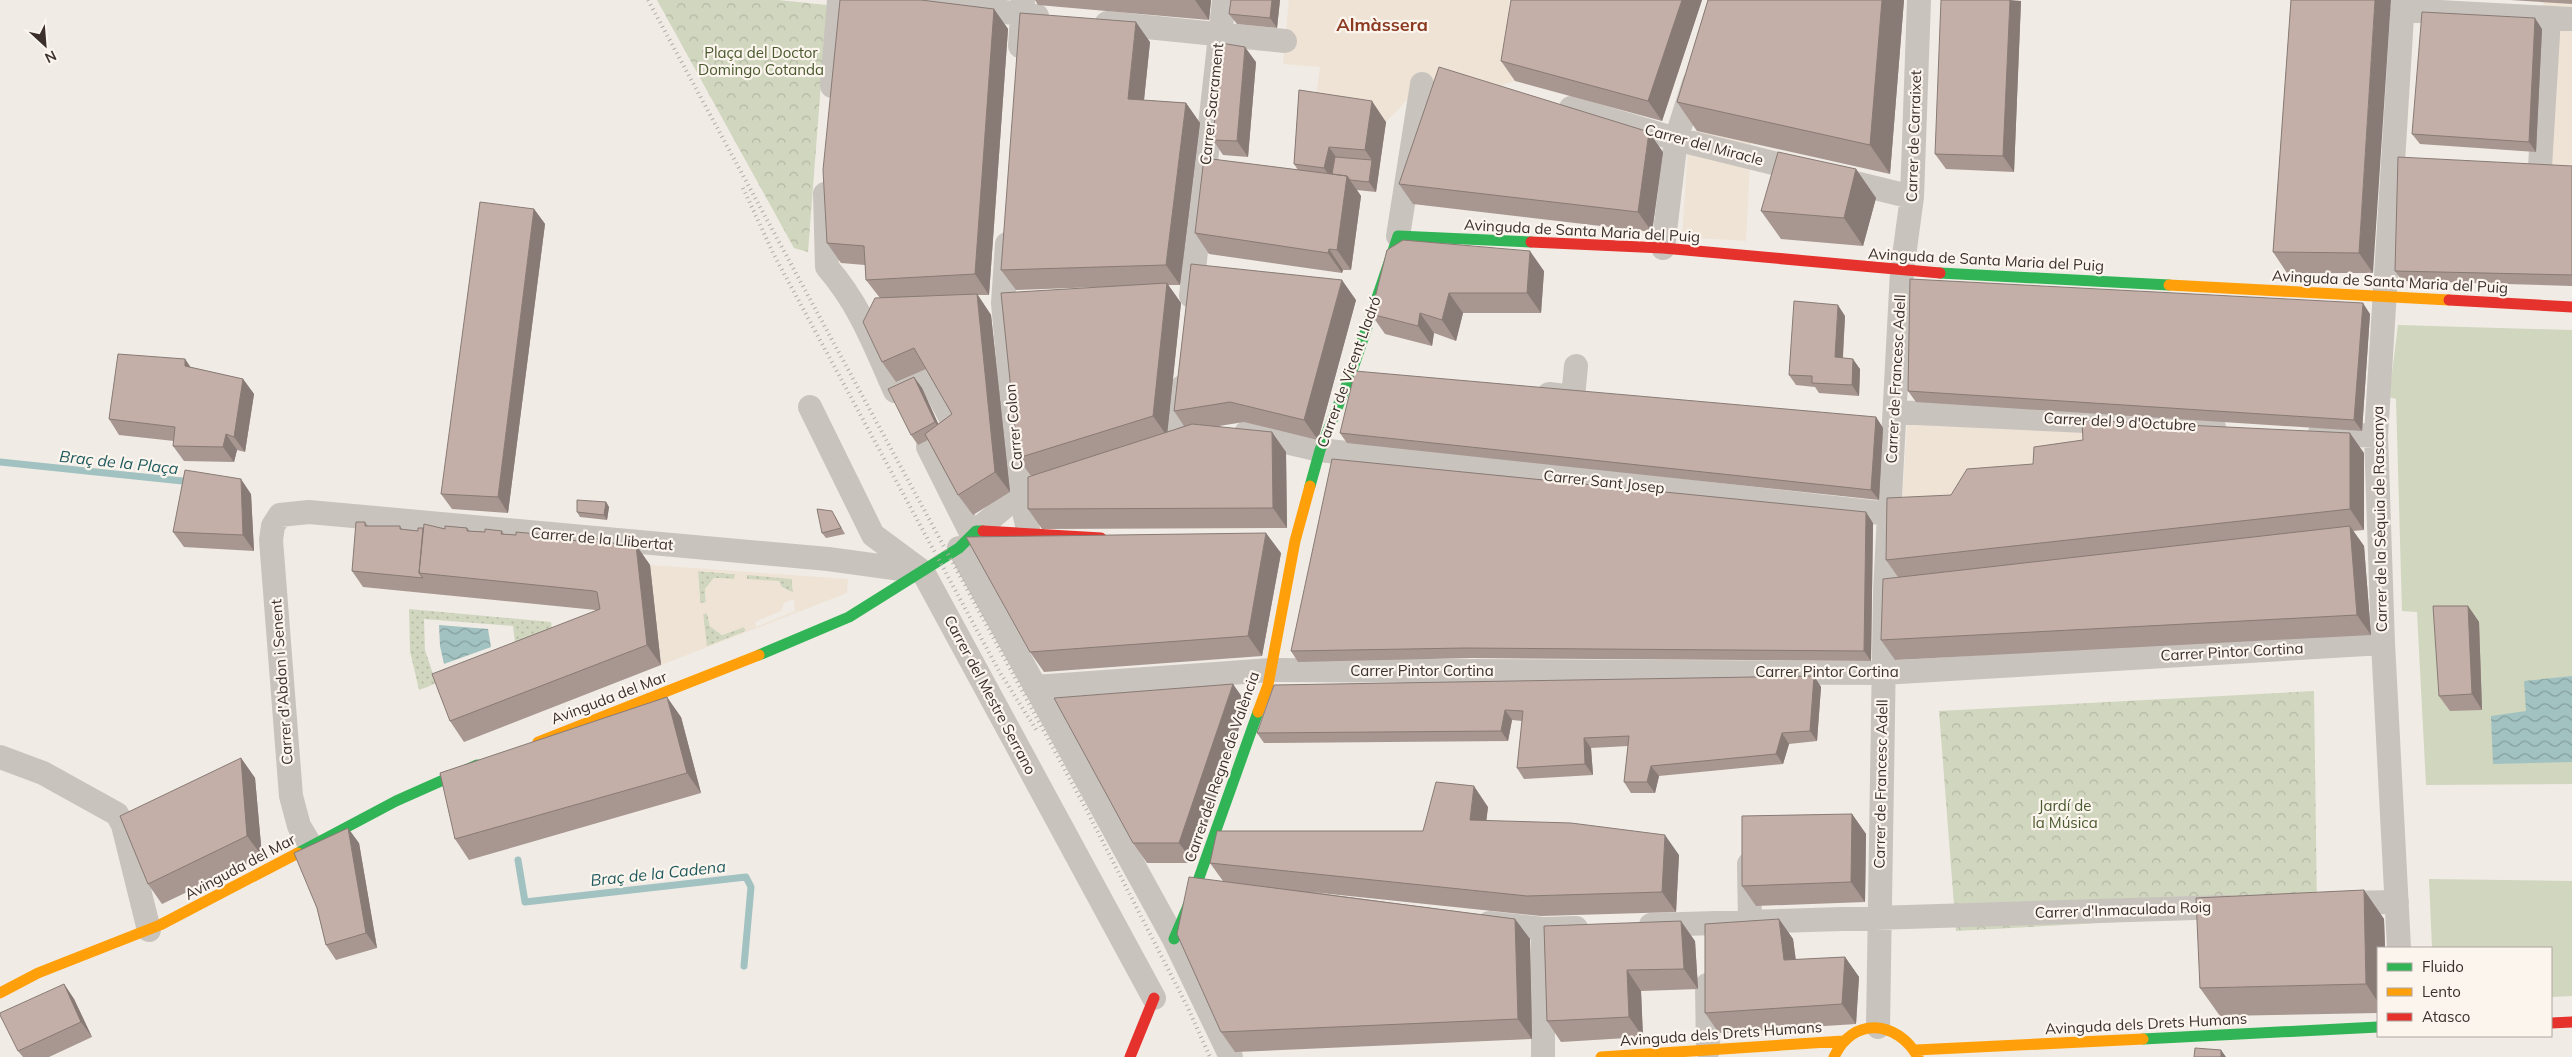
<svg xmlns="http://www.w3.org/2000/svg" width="2572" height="1057" font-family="Mulish,sans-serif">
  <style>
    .grass { fill: url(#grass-dots); fill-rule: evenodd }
    .forest { fill: url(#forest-crowns) }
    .pitch { fill: #d1d6bf }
    .plaza { fill: #eee3d5; fill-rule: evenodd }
    .water { fill: url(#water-waves) }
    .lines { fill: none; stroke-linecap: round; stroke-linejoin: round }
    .stream { stroke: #a1c2c1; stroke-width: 7 }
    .street { stroke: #c9c3be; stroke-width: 24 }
    .fast { stroke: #30b455; stroke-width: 11 }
    .slow { stroke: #ff9f0a; stroke-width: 11 }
    .jam { stroke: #e5322d; stroke-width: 11 }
    .rail { stroke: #b1aca8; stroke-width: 4; stroke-dasharray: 1 4; stroke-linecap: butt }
    .wall { fill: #a89690 }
    .shaded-wall { fill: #887a75 }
    .building { fill: #c3afa7; stroke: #887a75 }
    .labels { text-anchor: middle; stroke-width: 4.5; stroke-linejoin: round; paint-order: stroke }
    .park-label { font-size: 15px; fill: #4a5a2e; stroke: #fbf5ee }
    .street-label { font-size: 15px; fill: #3b302b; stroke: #fbf5ee }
    .water-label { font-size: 16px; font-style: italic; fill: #1f5a5e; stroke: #fbf5ee }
    .quarter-label { font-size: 18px; font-weight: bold; fill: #8c3b22; stroke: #fbf5ee }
  </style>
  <defs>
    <pattern id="grass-dots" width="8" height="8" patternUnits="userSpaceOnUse" patternTransform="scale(1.25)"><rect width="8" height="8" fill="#d1d6bf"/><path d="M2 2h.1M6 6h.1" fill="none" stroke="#b4b8a4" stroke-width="1.8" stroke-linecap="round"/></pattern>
    <pattern id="forest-crowns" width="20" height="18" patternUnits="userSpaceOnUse" patternTransform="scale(1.25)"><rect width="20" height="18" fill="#d1d6bf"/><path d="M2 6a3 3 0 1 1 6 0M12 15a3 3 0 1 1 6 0" fill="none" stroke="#b4b8a4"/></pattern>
    <pattern id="water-waves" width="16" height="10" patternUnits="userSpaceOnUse" patternTransform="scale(1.25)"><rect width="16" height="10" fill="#a1c2c1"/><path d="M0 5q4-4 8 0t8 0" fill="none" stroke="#849e9d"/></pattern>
  </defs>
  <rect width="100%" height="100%" fill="#f0ebe5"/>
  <path class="grass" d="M698,571L735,574V579L714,578L705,589L706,603H700Z
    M747,574L792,579L793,593L780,586L747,579Z
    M409,609L551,622L553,638L419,690L410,651ZM424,619L513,626L515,643L433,674L425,650Z
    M707,613L710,626L722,635L744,627L746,631L706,647L703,614Z"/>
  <path class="forest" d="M657,0H778L827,5L808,252L794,248Z
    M2314,691L2317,911L1956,931L1939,711Z"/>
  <path class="pitch" d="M2398,325L2572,330V784L2426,785L2417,612L2402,611L2396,399L2389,397Z
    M2429,879L2572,881V996L2551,997V948H2432Z"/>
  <path class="plaza" d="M1289,0H1509L1515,81L1497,87L1422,84L1386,122L1314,111L1320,67L1283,64Z
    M2544,2L2572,4V176L2535,175Z
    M1697,131L1751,143L1746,241L1682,237L1688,148Z
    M1908,412L2099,414L2096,440L1901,518Z
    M650,565L848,579L847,593L661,665ZM698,571L735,574L734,579L714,578L705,589L706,602L700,603ZM747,575L792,579L793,592L783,589L779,581L747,579ZM794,599L795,611L756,627L755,622L781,611L784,603ZM707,613L710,626L722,635L744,627L746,631L707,646L703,614Z"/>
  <path class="water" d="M439,625L488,629L491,647L444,664L440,646Z
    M2572,676V762L2493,764L2491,716L2526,711L2524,681Z"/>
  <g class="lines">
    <path class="stream" d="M0,462L192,482
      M518,860L525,902L746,877L751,887L744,966"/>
    <path class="street" d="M908,0L1037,16
      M2402,10L2572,19
      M1107,23L1285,41
      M1020,46L1023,0
      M832,86L839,0
      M1571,108L1676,139L1912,197
      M2540,167L2549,18
      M825,194L827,267C860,305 875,346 895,391L929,377L958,432L928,447L972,535
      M1398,236L1422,84
      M1663,248L1676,139L1694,83
      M1191,296L1224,0
      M1549,394L1573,397L1576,366
      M810,407L873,535L923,572L1154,998
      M1895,412L2214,427
      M1246,433L1320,450L1889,514
      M2320,433L2376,436
      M1177,441L1182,387
      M976,531L1020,494L1003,303L1007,244
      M1029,534L1020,494L1057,478
      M959,548L1174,939L1231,1057
      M1035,687L1271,670L1883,673L2383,643
      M0,757L43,773L117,814L123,825L149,930
      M311,846L299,826L291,796L271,540L273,526L280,515L309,512L828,559L923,572
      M1749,864L1750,923
      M2341,903L2397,902
      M1489,923L1543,929L1576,928
      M1651,925L2228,907
      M1543,929V1057
      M2399,948L2383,643L2376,436L2403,0
      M1707,985L1708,1050
      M1878,1027L1885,591L1902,271L1912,197L1919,0"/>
    <path class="fast" d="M1940,273L2169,285
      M1310,486L1320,450L1351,374L1398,236L1531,242
      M759,655L849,617L959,548L976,531H983
      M298,853L396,801L477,765
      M1174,939L1194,892L1258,712
      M2143,1039L2378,1027"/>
    <path class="slow" d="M2169,285L2449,300
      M1258,712L1268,685L1295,541L1310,486
      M538,742L759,655
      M0,993L38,973L160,925L298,853
      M1916,1050L2143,1039
      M1601,1057L1843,1041
      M1834,1057C1853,1016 1897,1020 1918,1057"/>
    <path class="jam" d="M1531,242L1663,248L1940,273
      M2449,300L2572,307
      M983,531L1101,538
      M2551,1023L2572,1022
      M1130,1057L1154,998"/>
    <path class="rail" d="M648,0L1085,807L1188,1008L1210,1057
      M743,188L774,255L999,671L1037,731"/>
  </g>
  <path class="wall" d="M1035,0H1211L1209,20L1038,5Z
    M1231,0H1280L1277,28L1237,24L1229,14Z
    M1702,0L1662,121L1515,81L1501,61Z
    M1708,0H1904L1890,174L1697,131L1677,102Z
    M2291,0L2373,273H2287L2273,252Z
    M2510,0H2572V4Z
    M2021,1L2014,172L1946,169L1935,154Z
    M994,9L1008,29L989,295H978L991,315L1010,492L973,515L958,495L928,440L918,445L911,435L914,377L922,388L938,424L952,414L926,369L896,382L882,362L880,298L866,280L865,265L841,263L827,243Z
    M2542,29L2536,152L2420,144L2412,134Z
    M1150,42L1144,100L1186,103L1200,123L1180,285H1168L1181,303L1167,432L1184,426L1174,411L1356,300L1318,440L1244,422L1219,426L1286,452L1287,528L1042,529L1028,509L1031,476L1018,458L1099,287L1016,290L1001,270Z
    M1256,62L1248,157L1223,155L1213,140Z
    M1299,90L1386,122L1376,192L1357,190L1361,196L1351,270H1343L1342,273L1209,254L1195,233L1298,170L1294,164Z
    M1663,152L1652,232L1413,204L1399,184Z
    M2572,166V286L2402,281L2395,271Z
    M1856,169L1876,198L1863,246L1781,239L1761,211Z
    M534,209L545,224L508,513L452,509L441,494Z
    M1387,250L1544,271L1541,313H1463L1456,341L1434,333L1432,346L1385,334L1371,314Z
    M2370,314L2362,431L1916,402L1908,391Z
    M1845,316L1843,358L1860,369L1859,396L1819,393L1815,387L1796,385L1789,375Z
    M185,359L190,367L243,379L254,394L245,452L237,450L234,462L184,461L173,446L174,441L119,435L109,419Z
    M1876,417L1883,428L1879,500L1347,443L1340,433Z
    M2364,453V530L2353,531L2364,546L2371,635L1895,660L1881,640L1898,577L1886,560L1951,495Z
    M251,494L254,551L184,547L173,532Z
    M606,502L609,507L607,520L580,517L577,512Z
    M835,516L845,534L826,538L822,533Z
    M365,522L368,526H400L402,529L418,531L467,528L470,531L485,532L502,531L504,534L550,538L570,536L572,540L636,545L650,565L661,665L464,742L450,721L596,610L363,587L352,571Z
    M1873,523L1871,661L1472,658L1298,662L1291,651Z
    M1281,553L1262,656L1044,672L1030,652Z
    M2468,606L2479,622L2482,710L2450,711L2439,696Z
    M1814,676L1821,687L1817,741L1789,744L1783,764L1659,776L1655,793H1631L1624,782L1628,746L1591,748L1593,775L1524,779L1517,768L1522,721L1512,720L1508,741L1264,743L1257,733Z
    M1247,704L1194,863H1147L1133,843Z
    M681,717L701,793L469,860L455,839Z
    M241,758L255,778L262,856L162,904L148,884Z
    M1488,807L1486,821L1679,855L1676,912L1541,916L1311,892L1515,919L1530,939L1532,1039L1235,1052L1221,1032L1223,881L1210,863L1423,831Z
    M1852,814L1866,834L1865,902L1756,906L1742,886Z
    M359,843L377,948L336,960L326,945L317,908Z
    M2364,890L2384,919L2385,948H2378V1013L2220,1016L2200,988Z
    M1779,919L1793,939L1796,960L1845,957L1859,977L1856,1024L1719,1033L1705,1013Z
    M1544,926L1695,941L1698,989L1641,991L1643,1037L1561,1042L1547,1021Z
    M64,984L74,999L92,1037L49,1057H23L18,1051Z"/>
  <path class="shaded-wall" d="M1195,0H1211L1209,20Z
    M1272,0H1280L1277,28L1270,18Z
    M1682,0H1702L1662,121L1648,101Z
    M1882,0H1904L1890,174L1870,145Z
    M2010,0L2021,1L2014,172L2003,156Z
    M2375,0H2391L2373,273L2359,253Z
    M994,9L1008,29L989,295L975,274Z
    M2535,18L2542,29L2536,152L2529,142Z
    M1136,22L1150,42L1142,119L1128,99Z
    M1245,47L1256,62L1248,157L1237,141Z
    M1372,101L1386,122L1376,192L1369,182L1372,160L1365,150Z
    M1186,103L1200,123L1180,285L1166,265Z
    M1649,132L1663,152L1652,232L1638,212Z
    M1329,147L1343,167L1331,178L1324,168Z
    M1856,169L1876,198L1863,246L1844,218Z
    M1347,176L1361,196L1351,270L1337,250Z
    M534,209L545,224L508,513L498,497Z
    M1329,249L1343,270L1342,273L1328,253Z
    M1530,251L1544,271L1541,313L1527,293Z
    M1342,280L1356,300L1318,440L1304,420Z
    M1167,283L1181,303L1167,436L1153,416Z
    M1449,293L1463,313L1456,341L1442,320Z
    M977,294L991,315L1010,492L995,472Z
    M2363,303L2370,314L2362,431L2354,420Z
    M1838,305L1845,316L1842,368L1835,357Z
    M1420,313L1434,333L1432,346L1418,326Z
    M185,359L196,375L185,366Z
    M1853,359L1860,369L1859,396L1852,385Z
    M914,377L922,388L942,432L935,422Z
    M243,379L254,394L245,452L234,437Z
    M1876,417L1883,428L1879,500L1871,490Z
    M1272,432L1286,452L1287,528L1273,508Z
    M2350,433L2364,453V530L2350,509Z
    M226,434L237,450L234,462L223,447Z
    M241,479L251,494L254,551L243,535Z
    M606,502L609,507L607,520L604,515Z
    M1866,512L1873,523L1871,661L1864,651Z
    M2350,526L2364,546L2371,635L2357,615Z
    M1266,533L1281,553L1262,656L1248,636Z
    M636,545L650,565L661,665L647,645Z
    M2468,606L2479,622L2482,710L2472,694Z
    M1814,676L1821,687L1817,741L1810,731Z
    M1233,684L1247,704L1194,863L1179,843Z
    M667,697L681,717L701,793L687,773Z
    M1505,710L1512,720L1508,741L1501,731Z
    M1782,733L1789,744L1783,764L1776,754Z
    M1584,738L1591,748L1593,775L1585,764Z
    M241,758L255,778L262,856L247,836Z
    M1651,766L1659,776L1655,793L1647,782Z
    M1474,786L1488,807L1484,840L1470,820Z
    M1852,814L1866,834L1865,902L1851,882Z
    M348,828L359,843L377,948L366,933Z
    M1665,835L1679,855L1676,912L1662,892Z
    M2364,890L2384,919L2385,948H2378V1002L2366,984Z
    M1515,919L1530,939L1532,1039L1518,1019Z
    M1779,919L1793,939L1798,980L1784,960Z
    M1681,921L1695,941L1698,989L1684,969Z
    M1845,957L1859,977L1856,1024L1842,1004Z
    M1627,970L1641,991L1643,1037L1629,1017Z
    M64,984L74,999L92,1037L81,1022Z
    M2221,1050L2226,1057H2221Z"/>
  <path class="building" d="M840,0H921L994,9L975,274L866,280L864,246L827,243L823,170Z
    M1231,0H1272L1270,18L1229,14Z
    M1511,0H1682L1648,101L1501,61Z
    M1708,0H1882L1870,145L1677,102Z
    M1941,0H2010L2003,156L1935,154Z
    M2291,0H2375L2359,253L2273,252Z
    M2422,12L2535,18L2529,142L2412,134Z
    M1020,13L1136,22L1128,99L1186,103L1166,265L1001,270Z
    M1221,43L1245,47L1237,141L1213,140Z
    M1439,67L1649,132L1638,212L1399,184Z
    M1299,90L1372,101L1365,150L1329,147L1324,168L1294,164Z
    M1778,152L1856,169L1844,218L1761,211Z
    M1335,157L1372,160L1369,182L1350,180L1347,176L1332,174Z
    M2398,157L2572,166V275L2395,271Z
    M1204,158L1347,176L1337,250L1329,249L1328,253L1195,233Z
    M480,202L534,209L498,497L441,494Z
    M1403,240L1530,251L1527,293H1449L1442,320L1420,313L1418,326L1371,314L1387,250Z
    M1191,264L1342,280L1304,420L1230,402L1174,411Z
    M1910,279L2363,303L2354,420L1908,391Z
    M1167,283L1153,416L1018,458L1001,293Z
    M977,294L995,472L958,495L925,434L952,414L914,348L882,362L863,322L875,298Z
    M1794,301L1838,305L1835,357L1853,359L1852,385L1812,383V376L1789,375Z
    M118,354L185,359V366L243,379L234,437L226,434L223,447L173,446L175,427L109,419Z
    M1355,371L1876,417L1871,490L1340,433Z
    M914,377L935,422L911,435L888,389Z
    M2082,420L2350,433V509L1886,560L1887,498L1951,495L1967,469L2033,464L2034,447L2083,440Z
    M1192,424L1272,432L1273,508L1028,509V477Z
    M1332,459L1866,512L1864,651L1465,648L1291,651Z
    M185,470L241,479L243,535L173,532Z
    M577,500L606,502L604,515L577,512Z
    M817,509L832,511L841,528L822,533Z
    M356,522H365V526H400V529L418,531V528H423L419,573L423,578L352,571Z
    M424,524L445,529V526L467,528V531L485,532V529L502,531L501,534L516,535V532L538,534L539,537L550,538L551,535L570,536V540L590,542V538L600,539V542L636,545L647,645L450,721L432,674L600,609L597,592L594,591L419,573Z
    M2350,526L2357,615L1881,640L1883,579Z
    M1266,533L1248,636L1030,652L966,537Z
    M2433,606H2468L2472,694L2439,696Z
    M1814,676L1810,731L1782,733L1776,754L1651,766L1647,782H1624L1629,736L1584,738L1585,764L1517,768L1523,711L1505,710L1501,731L1257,733L1274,685Z
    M1233,684L1179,843H1133L1054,698Z
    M667,697L687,773L455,839L440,773Z
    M241,758L247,836L148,884L120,816Z
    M1436,782L1474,786L1470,820L1571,823L1665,835L1662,892L1527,896L1210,863L1217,831H1423Z
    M1852,814L1851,882L1742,886V816Z
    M348,828L366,933L326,945L317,908L294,853Z
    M1189,877L1515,919L1518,1019L1221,1032L1177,934Z
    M2364,890L2366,984L2200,988L2196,898Z
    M1779,919L1784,960L1845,957L1842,1004L1705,1013V924Z
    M1681,921L1684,969L1627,970L1629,1017L1547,1021L1544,926Z
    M64,984L81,1022L18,1051L0,1015V1013Z
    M2195,1048L2221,1050V1057H2194Z"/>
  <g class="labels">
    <g class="park-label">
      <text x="761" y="58">Plaça del Doctor<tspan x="761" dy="17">Domingo Cotanda</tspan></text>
      <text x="2065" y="811">Jardí de<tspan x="2065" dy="17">la Música</tspan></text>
    </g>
    <g class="street-label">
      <text transform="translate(1212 104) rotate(-84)" y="5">Carrer Sacrament</text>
      <text transform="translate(1914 136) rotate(-88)" y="5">Carrer de Carraixet</text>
      <text transform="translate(1704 145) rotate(15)" y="5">Carrer del Miracle</text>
      <text transform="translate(1582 231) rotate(3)" y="5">Avinguda de Santa Maria del Puig</text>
      <text transform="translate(1986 260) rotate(3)" y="5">Avinguda de Santa Maria del Puig</text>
      <text transform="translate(2390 282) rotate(3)" y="5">Avinguda de Santa Maria del Puig</text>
      <text transform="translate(1349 372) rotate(-70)" y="5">Carrer de Vicent Lladró</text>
      <text transform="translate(1896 379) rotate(-87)" y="5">Carrer de Francesc Adell</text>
      <text transform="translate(2120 422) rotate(3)" y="5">Carrer del 9 d'Octubre</text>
      <text transform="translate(1014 427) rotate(-95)" y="5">Carrer Colon</text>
      <text transform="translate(1604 482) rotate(6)" y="5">Carrer Sant Josep</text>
      <text transform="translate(2380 519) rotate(-91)" y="5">Carrer de la Sèquia de Rascanya</text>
      <text transform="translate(602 539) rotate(5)" y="5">Carrer de la Llibertat</text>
      <text transform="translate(2232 652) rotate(-3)" y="5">Carrer Pintor Cortina</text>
      <text x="1422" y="676">Carrer Pintor Cortina</text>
      <text x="1827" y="677">Carrer Pintor Cortina</text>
      <text transform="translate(282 682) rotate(-94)" y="5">Carrer d'Abdon i Senent</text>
      <text transform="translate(990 695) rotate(62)" y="5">Carrer del Mestre Serrano</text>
      <text transform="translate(609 698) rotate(-21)" y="5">Avinguda del Mar</text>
      <text transform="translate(1222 767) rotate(-71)" y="5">Carrer del Regne de València</text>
      <text transform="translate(1881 784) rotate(-89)" y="5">Carrer de Francesc Adell</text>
      <text transform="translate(240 867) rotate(-28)" y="5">Avinguda del Mar</text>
      <text transform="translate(2123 910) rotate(-2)" y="5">Carrer d'Inmaculada Roig</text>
      <text transform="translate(2146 1024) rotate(-3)" y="5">Avinguda dels Drets Humans</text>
      <text transform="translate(1721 1034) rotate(-4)" y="5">Avinguda dels Drets Humans</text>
    </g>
    <g class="water-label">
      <text transform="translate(119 462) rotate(6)" y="6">Braç de la Plaça</text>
      <text transform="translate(658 873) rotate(-6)" y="6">Braç de la Cadena</text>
    </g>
    <g class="quarter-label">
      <text x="1382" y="31">Almàssera</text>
    </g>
  </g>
  <rect x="2377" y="947" width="175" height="90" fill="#fbf5ee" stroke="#aea6a0"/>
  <rect x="2387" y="963" width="25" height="8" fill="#30b455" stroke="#aea6a0"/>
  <text x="2422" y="972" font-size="15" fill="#3b302b">Fluido</text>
  <rect x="2387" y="988" width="25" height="8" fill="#ff9f0a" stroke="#aea6a0"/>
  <text x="2422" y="997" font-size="15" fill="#3b302b">Lento</text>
  <rect x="2387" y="1013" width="25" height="8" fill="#e5322d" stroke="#aea6a0"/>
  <text x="2422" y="1022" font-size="15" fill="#3b302b">Atasco</text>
  <g transform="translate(45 45) rotate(154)" stroke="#fbf5ee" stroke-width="4" paint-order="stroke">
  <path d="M0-4L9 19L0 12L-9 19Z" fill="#3b302b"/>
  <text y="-8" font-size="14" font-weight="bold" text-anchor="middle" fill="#3b302b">N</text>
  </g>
</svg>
